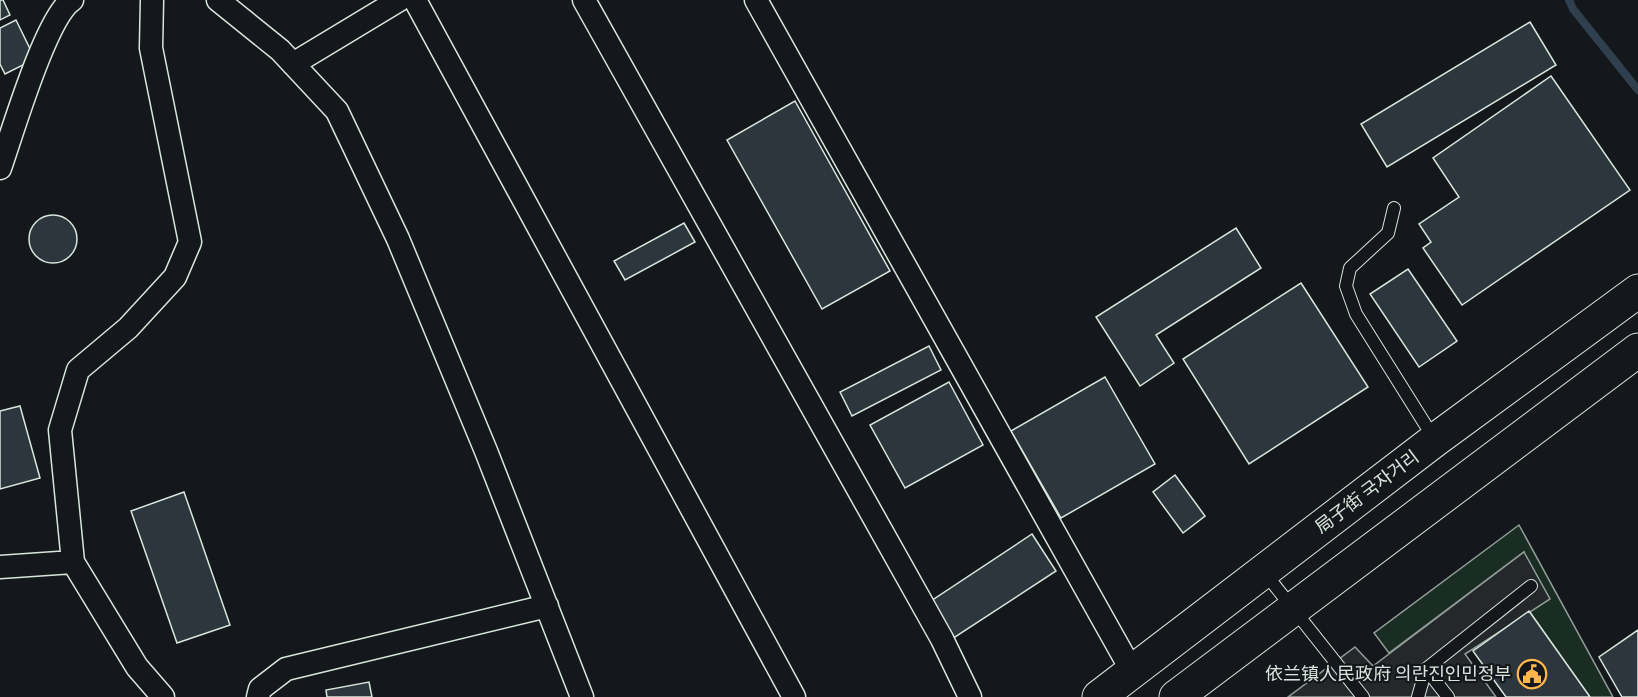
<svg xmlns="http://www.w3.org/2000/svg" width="1638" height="697" font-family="Ubuntu,'Noto Sans SC','Noto Sans KR',sans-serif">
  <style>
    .green { fill: #1a2d24; stroke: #939e99; stroke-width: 1.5 }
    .parking { fill: #24282b; stroke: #939e99; stroke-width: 1.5 }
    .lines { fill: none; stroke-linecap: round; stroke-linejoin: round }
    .stream { stroke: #2f3f4d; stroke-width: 8 }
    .building { fill: #2c363c; stroke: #d8e6dc; stroke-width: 1.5 }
    .service-casing { stroke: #d8e6dc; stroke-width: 14 }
    .minor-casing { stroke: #d8e6dc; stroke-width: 25 }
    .primary-casing { stroke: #d8e6dc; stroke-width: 35 }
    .service { stroke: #14181c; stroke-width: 12 }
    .minor { stroke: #14181c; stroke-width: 22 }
    .primary { stroke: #14181c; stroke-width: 33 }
    .labels { text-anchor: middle; stroke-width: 4.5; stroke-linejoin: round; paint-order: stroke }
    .street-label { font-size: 18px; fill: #d8e6dc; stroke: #14181c }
    .poi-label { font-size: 18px; fill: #d8e6dc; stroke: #14181c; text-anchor: end }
  </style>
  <rect width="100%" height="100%" fill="#14181c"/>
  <path class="green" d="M1519,525L1613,697H1590L1529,611L1524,552L1389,653L1374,633Z"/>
  <path class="parking" d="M1524,552L1550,599L1465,654L1496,697H1288L1355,647L1373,666Z"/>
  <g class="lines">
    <path class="stream" d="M1569,0L1573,9L1638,90"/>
  </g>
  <path class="building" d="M0,0H3L10,15L0,20Z
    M16,20L35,59L5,74L0,64V28Z
    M1530,22L1556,65L1387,167L1361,124Z
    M1551,76L1630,190L1462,305L1423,248L1431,242L1419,224L1459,197L1433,158Z
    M795,101L890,271L822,309L727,140Z
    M29 239a24 24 0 1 1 48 0a24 24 0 1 1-48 0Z
    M684,223L695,242L625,280L614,261Z
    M1236,228L1261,268L1156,335L1174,363L1140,386L1096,317Z
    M1408,269L1457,341L1419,367L1370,294Z
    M1301,283L1368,387L1249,464L1183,359Z
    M929,346L941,370L852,416L840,392Z
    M1105,377L1155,464L1061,518L1011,431Z
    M949,382L983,445L905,488L870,425Z
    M20,406L40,478L0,489V411Z
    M1175,475L1205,516L1183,533L1153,492Z
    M184,492L230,625L177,643L131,511Z
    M1032,534L1056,571L952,639L928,603Z
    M1529,611L1590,697H1506L1473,651Z
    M1638,630V697H1622L1599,657Z
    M369,682L372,697H327L326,690Z"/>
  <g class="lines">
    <g class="service-casing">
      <path id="service" d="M1394,208L1388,233L1350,268L1346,286L1356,314L1435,440
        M1264,572L1363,697
        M1426,669L1448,697
        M1418,697L1426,669L1531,586"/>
    </g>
    <g class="minor-casing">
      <path id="minor" d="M152,0L151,48L190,242L175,277L128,328L78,370L60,430L73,562L137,667L163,697
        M218,0L280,50L337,111L398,239L486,451L582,697
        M415,0L794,697
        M584,0L942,639L970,697
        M756,0L1132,671
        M293,64L399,0
        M0,168C12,134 46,17 72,0
        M0,567L73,562
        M258,697L260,689L286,669L547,606"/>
    </g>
    <g class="primary-casing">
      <path id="primary" d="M1099,697L1435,440L1638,291
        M1176,697L1638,350"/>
    </g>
    <use href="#service" class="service"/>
    <use href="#minor" class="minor"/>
    <use href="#primary" class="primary"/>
  </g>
  <defs>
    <g id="civic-ring" transform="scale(1.5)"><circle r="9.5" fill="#14181c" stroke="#ffb74d" stroke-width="1.5"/><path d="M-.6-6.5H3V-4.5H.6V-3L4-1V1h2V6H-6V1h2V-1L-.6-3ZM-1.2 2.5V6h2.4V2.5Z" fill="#ffb74d"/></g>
  </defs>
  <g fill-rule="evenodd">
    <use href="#civic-ring" x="1532" y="674"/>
  </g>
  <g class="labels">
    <g class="street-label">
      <text transform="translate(1367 492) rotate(-37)" y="6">局子街 국자거리</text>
    </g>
    <g class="poi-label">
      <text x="1511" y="680">依兰镇人民政府 의란진인민정부</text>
    </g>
  </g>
</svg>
